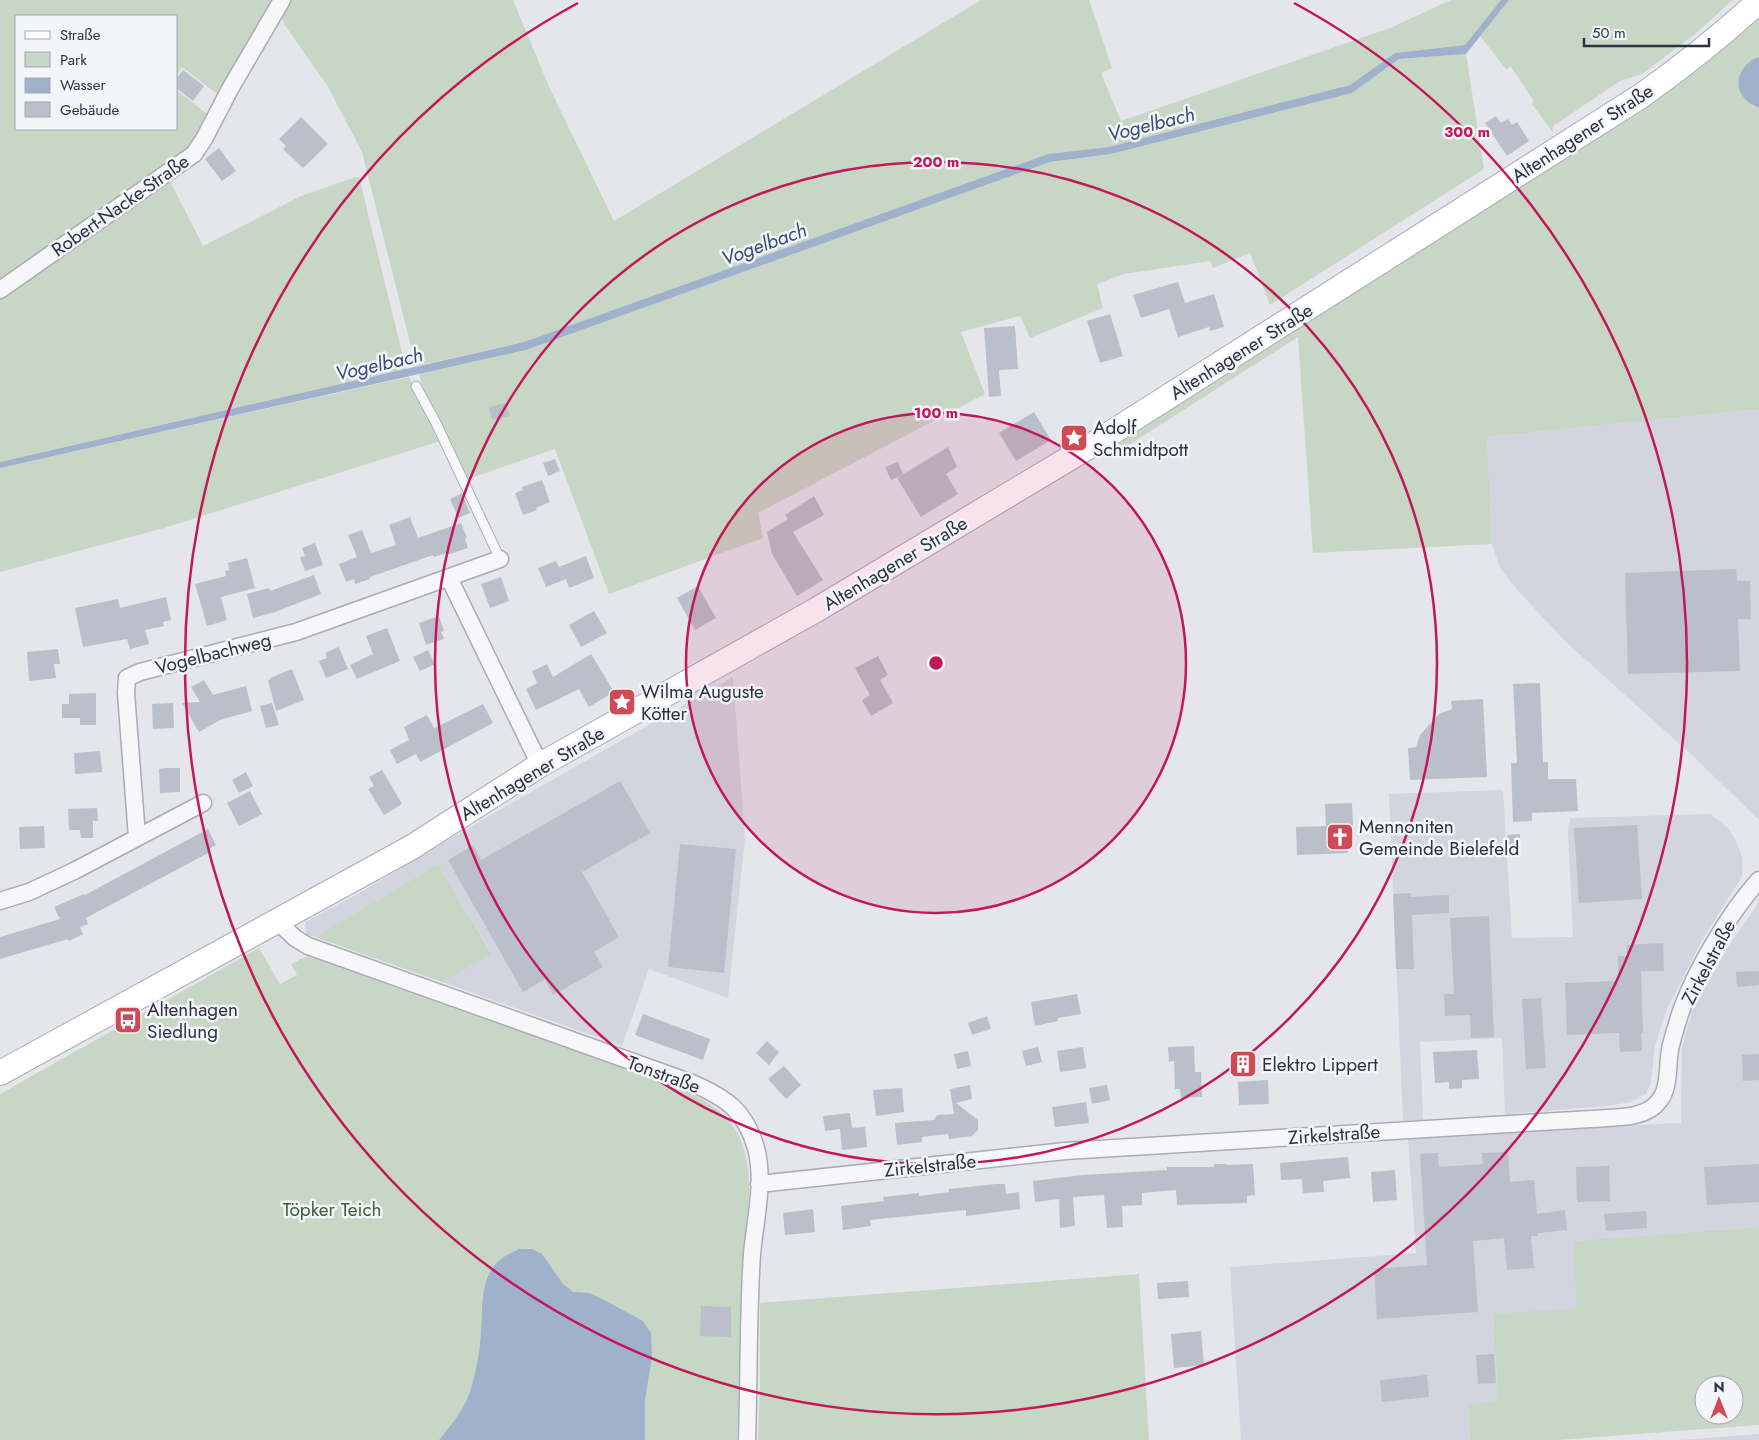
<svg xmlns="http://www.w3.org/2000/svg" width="1759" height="1440" font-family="Jost,sans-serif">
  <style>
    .built { fill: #d2d5de }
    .green { fill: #c8d6c5; fill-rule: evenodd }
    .water { fill: #9fb1cb }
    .building { fill: #bbbfc9 }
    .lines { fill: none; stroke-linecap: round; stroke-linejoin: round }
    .service-casing { stroke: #a9acb6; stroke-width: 11 }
    .minor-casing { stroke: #a9acb6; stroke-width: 19 }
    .secondary-casing { stroke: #a9acb6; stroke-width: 26 }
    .service { stroke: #f7f7fa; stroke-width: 9 }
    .minor { stroke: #f7f7fa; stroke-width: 16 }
    .secondary { stroke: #fff; stroke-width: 24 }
    .ring { fill: none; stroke: #c2185b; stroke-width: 2.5 }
    .labels { text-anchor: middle; stroke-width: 5; stroke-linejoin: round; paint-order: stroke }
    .street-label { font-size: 19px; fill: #2b3244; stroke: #f4f5f9 }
    .poi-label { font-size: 19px; fill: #2b3244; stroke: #f4f5f9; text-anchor: start }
    .park-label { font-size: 19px; fill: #3d6038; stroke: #f4f5f9 }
    .water-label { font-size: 20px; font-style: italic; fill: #354e79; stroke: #f4f5f9 }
    .centre { fill: #c2185b; stroke: #f4f5f9; stroke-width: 2.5 }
    .ring-label { font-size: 15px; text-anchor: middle; font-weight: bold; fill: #c2185b; stroke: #f4f5f9; stroke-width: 5; stroke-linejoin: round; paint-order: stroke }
  </style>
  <rect width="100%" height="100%" fill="#e4e6ec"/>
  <path class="built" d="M1759,409V820L1693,756L1566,642L1520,593L1500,568L1492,544L1487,437Z
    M733,677L745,838L728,998L649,969L622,1046L442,982L492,953L438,864L315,937L306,934L305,922L354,896L496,812Z
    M1503,790L1512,938L1573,937L1568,831L1570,818L1711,814L1728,828L1737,843L1742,857V877L1703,938L1666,1011L1655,1046L1651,1082L1646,1094L1631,1102L1607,1106L1505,1114L1502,1038L1420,1042L1423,1120L1403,1121L1389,794Z
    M1759,902V1227L1574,1241L1578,1308L1493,1315L1498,1401L1468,1404L1470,1440H1241L1230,1267L1416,1253L1408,1138L1506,1131L1681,1123L1682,1048L1692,1011L1728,947Z
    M1759,1434V1440H1680Z"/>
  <path class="green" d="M0,0H277L221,97L182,67L176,75V16H16V129H176V90L211,117L191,152L0,286Z
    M289,0H513L550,89L614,221L981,0H1089L1112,68L1101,73L1121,121L1390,28L1451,0H1501L1465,45L1395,53L1350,85L1109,147L1048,154L524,342L416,366L362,152L327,85L284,24L282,17Z
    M1509,0H1733L1695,34L1642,74L1620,81L1553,126V133L1532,104L1534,101L1511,67L1506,69L1480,36Z
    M1759,14V57L1748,63L1740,76L1752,106L1759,108V409L1487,437L1492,544L1313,553L1298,337L1107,459L1110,445Z
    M1466,54L1484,169L1270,305L1250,253L1213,268L1210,261L1124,274L1097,284L1103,308L1030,338L1020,316L961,332L985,394L758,513L763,538L609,594L555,449L468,479L425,395L419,374L526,350L1050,162L1111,154L1352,93L1399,59Z
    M356,177H359L406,369L0,462V296L170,181L203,246L301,196Z
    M409,377L421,405L440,441L164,528L0,572V468Z
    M438,864L492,954L442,982L315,937Z
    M259,948L280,984L297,975L291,964L307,956L686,1091C709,1102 732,1116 741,1141C755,1177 747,1216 745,1254C743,1316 740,1378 737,1440H0V1094Z
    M1759,1227V1425L1558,1440H1470L1468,1404L1498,1401L1493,1314L1577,1308L1573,1241ZM1704,1385H1734V1415H1704Z
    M1139,1274L1149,1440H758L760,1386V1303Z"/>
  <path class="water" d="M1501,0H1509L1466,54L1399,59L1352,93L1111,154L1050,162L526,350L0,468V462L524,342L1048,154L1109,147L1350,85L1395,53L1465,45Z
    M1759,57V108C1738,100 1731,80 1748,63C1751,60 1756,58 1759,57Z
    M519,1249H532L542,1254L563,1284L573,1292L590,1293L606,1301L643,1321L651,1333L652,1357L645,1399V1440H439C451,1425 463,1411 470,1392C476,1373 480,1352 481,1332C483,1310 480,1284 494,1266C500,1258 511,1253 519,1249Z"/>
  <path class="building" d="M183,70L204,86L193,101L176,88V79Z
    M1496,116L1501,123L1508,119L1512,125L1517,122L1529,141L1507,156L1485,123Z
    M301,117L328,144L303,168L283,149L286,146L279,139Z
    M219,148L236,171L222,181L205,159Z
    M1178,282L1185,303L1214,294L1224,327L1210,331L1209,327L1178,337L1169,309L1141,318L1133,295Z
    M1110,314L1123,356L1100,363L1087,321Z
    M1015,326L1018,369L999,370L1001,396L989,397L984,328Z
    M506,403L510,416L492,420L489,407Z
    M1034,412L1051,440L1016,461L999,433Z
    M948,447L957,467L946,474L958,494L921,517L897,478Z
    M555,459L560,471L548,476L543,463Z
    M898,462L903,474L891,480L885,467Z
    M542,480L550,502L536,508L537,510L523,515L515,493L523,490L522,487Z
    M462,493L470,513L458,518L450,499Z
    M814,496L824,515L793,532L823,580L797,596L772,554L767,532L788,519L785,515Z
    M410,517L418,538L461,523L467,538L465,539L468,548L447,555V553L434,557L433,555L370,577V579L355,584L354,579L346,582L339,564L357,557L348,535L362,530L371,553L396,545L389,525Z
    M315,543L323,565L305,571L300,557L305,556L302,548Z
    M586,556L594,578L569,588L566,579L546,587L538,568L556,561L559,567Z
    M247,558L255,588L221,597L227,620L207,626L195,584L226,576L225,571L229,570L228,563Z
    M1736,569L1737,581H1750L1751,619H1738L1740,671L1628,674L1625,573Z
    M314,575L321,594L275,612L253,618L247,594L269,588L270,591Z
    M501,577L509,601L490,608L481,584Z
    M698,586L716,618L695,630L677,598Z
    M166,597L171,620L163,622L164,626L145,630L149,644L130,649L127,639L83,647L75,608L118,599L120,608Z
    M594,611L607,633L581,647L569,625Z
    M439,616L444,631L441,632L444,639L426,645L419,623Z
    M387,628L400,661L357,679L350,665L373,654L366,636Z
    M339,647L348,669L326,678L319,661L327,658L325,653Z
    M58,649L60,664H54L56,678L29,681L27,652Z
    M428,650L435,664L420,671L413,657Z
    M591,654L614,692L589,707L579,689L536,710L526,689L537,683L532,671L547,664L553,677Z
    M878,656L888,675L880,680L893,703L871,716L862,700L870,695L855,668Z
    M292,669L304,700L276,711L268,680L271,679L270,678Z
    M204,680L213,695L246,686L252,711L220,720L199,732L182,703L200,702L191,687Z
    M1540,683L1543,762H1548V779H1576L1578,811L1532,813V821L1513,822L1511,763H1517L1513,684Z
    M96,693V725H80V718H62V704H69V694Z
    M1483,699L1487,777L1410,780L1408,748L1416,747L1420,735L1439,714L1452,709L1451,701Z
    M173,703L174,728L153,729L152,704Z
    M272,703L279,725L266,728L260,706Z
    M483,704L493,723L420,762L416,754L397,764L390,750L409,740L404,727L427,715L434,728Z
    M100,751L102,772L75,774L74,753Z
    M165,768H180V792L160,793L159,769Z
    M382,770L402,804L384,815L368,789L374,786L369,777Z
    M246,772L253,786L239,793L232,780Z
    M620,781L650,833L582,872L619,937L594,952L603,967L553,995L545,979L523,992L448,860L473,845L481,860Z
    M250,791L262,814L239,826L227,803Z
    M1352,803L1353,825H1346L1348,853L1297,855L1296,827L1326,826L1325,804Z
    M97,808L98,821H93V838H81L80,830H69L68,809Z
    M1637,825L1642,899L1579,903L1574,828Z
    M44,826L45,848L20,849L19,827Z
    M208,829L216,845L209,849L210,852L86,918L88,924L80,927L83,934L69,941L68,939L0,959V937L60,919L54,907L84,894L85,895Z
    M1520,834V853H1507V835Z
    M680,844L736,849L724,973L668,967Z
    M1411,893V897L1449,895V913L1412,915L1414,969H1396L1393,894Z
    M1489,916L1494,1037L1471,1038L1470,1015L1445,1016L1444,994H1454L1450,918Z
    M1663,943L1664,971H1641L1643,1033H1641L1642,1051L1620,1052L1619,1033L1567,1035L1565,983L1618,981V956H1627V945Z
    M1759,971V985L1737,987L1736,972Z
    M1077,994L1081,1014L1058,1018V1021L1035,1026L1031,1002Z
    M1541,998L1546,1068L1526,1069L1522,999Z
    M643,1014L710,1039L703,1060L635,1035Z
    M987,1016L991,1029L972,1035L968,1023Z
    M767,1041L779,1052L769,1065L756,1053Z
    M1194,1046L1195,1072H1201L1202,1097L1181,1098L1180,1089H1175L1174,1061L1169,1062L1168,1047Z
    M1038,1047L1042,1062L1026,1066L1022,1051Z
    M1083,1047L1086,1068L1060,1072L1057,1051Z
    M1477,1050L1479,1079L1462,1080V1088L1449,1089V1082L1435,1083L1433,1052Z
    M968,1051L971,1066L957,1069L954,1054Z
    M1759,1054V1080L1743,1081L1742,1055Z
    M784,1066L801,1085L786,1099L768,1079Z
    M1268,1080L1269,1104L1239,1105L1238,1082Z
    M970,1085L972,1099L956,1103L978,1120V1130L972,1136L949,1139L948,1134L922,1137V1142L897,1145L895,1123L934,1120L937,1115L954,1114L950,1089Z
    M1107,1085L1110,1100L1092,1104L1089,1088Z
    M902,1088L904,1112L876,1116L873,1090Z
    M1086,1102L1089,1123L1055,1127L1052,1107Z
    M850,1113L852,1128H849L865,1127L867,1147L842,1150L840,1129L825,1131L823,1116Z
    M1508,1152L1510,1182L1534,1180L1537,1214L1565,1210L1567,1230L1538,1233V1236H1531L1534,1268L1507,1270L1504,1238L1473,1241L1478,1312L1377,1319L1374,1269L1427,1265L1420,1154L1438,1153L1439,1167L1483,1164L1482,1153Z
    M1348,1157L1350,1178L1323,1181L1324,1192L1303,1193L1302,1179L1281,1180L1280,1163Z
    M1214,1164H1226V1165L1253,1164L1255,1195L1247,1196V1203L1177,1205L1176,1190L1142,1193V1205L1122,1206L1123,1227L1107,1228L1104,1195L1073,1197L1075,1226L1060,1228L1059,1199L1035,1202L1033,1181L1083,1175L1167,1170V1167H1214Z
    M1759,1164V1202L1707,1205L1704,1167Z
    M1609,1166L1610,1201L1577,1202L1576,1167Z
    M1395,1170L1397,1200L1373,1202L1371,1172Z
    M996,1184H1005L1006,1194L1019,1192L1020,1209L966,1216V1210L870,1220L871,1226L843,1230L841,1206L884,1201L883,1197L919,1193V1196L949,1192V1189Z
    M813,1209L815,1232L785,1235L783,1213Z
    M1646,1211L1647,1228L1606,1231L1604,1214Z
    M1188,1281L1189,1297L1158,1299L1157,1283Z
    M701,1306L731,1307V1337L700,1336Z
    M1201,1331L1204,1365L1174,1368L1171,1334Z
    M1494,1354L1496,1383L1478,1384L1476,1355Z
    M1427,1375L1429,1397L1382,1402L1380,1380Z"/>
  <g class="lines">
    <g class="service-casing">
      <path id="service" d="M416,386L436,423L500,559"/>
    </g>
    <g class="minor-casing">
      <path id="minor" d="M0,290L194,154L204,139L230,89L282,0
        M449,578L540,765
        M137,837L126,693L127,678L140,672L296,632L500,559
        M0,901L29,892L74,871L203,803
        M277,921L295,938L308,946L692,1083C726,1098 745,1110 756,1148C765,1182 755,1220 752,1254C748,1315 749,1378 747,1440
        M759,1184L1065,1151L1591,1119C1613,1117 1645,1120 1659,1101C1670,1088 1667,1066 1670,1050C1672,1039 1676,1028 1679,1017C1693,974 1729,913 1759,880"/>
    </g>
    <g class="secondary-casing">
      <path id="secondary" d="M0,1073L412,847L540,765L816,610L1100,440L1641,96C1682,67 1721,36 1759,1"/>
    </g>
    <use href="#service" class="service"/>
    <use href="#minor" class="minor"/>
    <use href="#secondary" class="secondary"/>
  </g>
  <circle cx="936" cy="663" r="250" fill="#c2185b" fill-opacity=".12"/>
  <g class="ring">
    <circle cx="936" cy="663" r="250"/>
    <circle cx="936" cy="663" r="501"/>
    <path d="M1294 3A751 751 0 1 1 578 3"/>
  </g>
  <defs>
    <g id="sight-square" transform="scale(1.4375)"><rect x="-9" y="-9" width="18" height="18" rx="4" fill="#cf4a54" stroke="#f4f5f9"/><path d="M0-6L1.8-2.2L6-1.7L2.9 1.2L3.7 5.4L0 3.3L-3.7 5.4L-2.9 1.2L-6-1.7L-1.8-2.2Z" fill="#fff"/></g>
    <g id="church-square" transform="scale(1.4375)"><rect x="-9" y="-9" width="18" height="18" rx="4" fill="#cf4a54" stroke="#f4f5f9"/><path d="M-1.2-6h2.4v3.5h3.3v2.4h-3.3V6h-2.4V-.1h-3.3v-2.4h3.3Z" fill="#fff"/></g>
    <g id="bus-square" transform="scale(1.4375)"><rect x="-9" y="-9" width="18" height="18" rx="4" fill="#cf4a54" stroke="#f4f5f9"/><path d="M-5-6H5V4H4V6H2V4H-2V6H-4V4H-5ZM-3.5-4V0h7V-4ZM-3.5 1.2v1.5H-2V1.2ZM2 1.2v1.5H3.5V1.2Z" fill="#fff"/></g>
    <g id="building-square" transform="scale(1.4375)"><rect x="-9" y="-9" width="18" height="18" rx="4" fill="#cf4a54" stroke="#f4f5f9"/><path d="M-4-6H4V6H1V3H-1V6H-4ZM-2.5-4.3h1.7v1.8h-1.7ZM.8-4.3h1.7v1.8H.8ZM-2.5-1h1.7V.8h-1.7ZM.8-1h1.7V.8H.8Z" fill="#fff"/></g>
  </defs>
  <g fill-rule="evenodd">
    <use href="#sight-square" x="1074" y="438"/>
    <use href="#sight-square" x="622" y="702"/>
    <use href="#church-square" x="1340" y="837"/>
    <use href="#bus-square" x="128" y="1020"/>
    <use href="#building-square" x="1243" y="1064"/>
  </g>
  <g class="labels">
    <g class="street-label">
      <text transform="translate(1582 133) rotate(-33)" y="7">Altenhagener Straße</text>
      <text transform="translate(120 205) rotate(-35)" y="7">Robert-Nacke-Straße</text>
      <text transform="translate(1241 351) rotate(-32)" y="7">Altenhagener Straße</text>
      <text transform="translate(895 563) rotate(-31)" y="7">Altenhagener Straße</text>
      <text transform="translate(213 653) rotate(-14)" y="7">Vogelbachweg</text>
      <text transform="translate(532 773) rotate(-31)" y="7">Altenhagener Straße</text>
      <text transform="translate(1708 962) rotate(-62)" y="7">Zirkelstraße</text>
      <text transform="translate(664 1074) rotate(20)" y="7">Tonstraße</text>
      <text transform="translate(1334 1134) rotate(-4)" y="7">Zirkelstraße</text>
      <text transform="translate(930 1165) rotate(-6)" y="7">Zirkelstraße</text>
    </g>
    <g class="poi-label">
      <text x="1093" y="434">Adolf<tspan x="1093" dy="22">Schmidtpott</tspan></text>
      <text x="641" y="698">Wilma Auguste<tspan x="641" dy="22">Kötter</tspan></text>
      <text x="1359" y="833">Mennoniten<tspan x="1359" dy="22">Gemeinde Bielefeld</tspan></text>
      <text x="147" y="1016">Altenhagen<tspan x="147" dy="22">Siedlung</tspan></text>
      <text x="1262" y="1071">Elektro Lippert</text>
    </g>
    <g class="park-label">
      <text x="332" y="1216">Töpker Teich</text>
    </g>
    <g class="water-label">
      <text transform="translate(1151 124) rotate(-14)" y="7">Vogelbach</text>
      <text transform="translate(764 244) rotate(-20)" y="7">Vogelbach</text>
      <text transform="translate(379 364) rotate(-13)" y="7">Vogelbach</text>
    </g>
  </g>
  <circle cx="936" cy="663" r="8" class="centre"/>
  <g class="ring-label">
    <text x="1467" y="137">300 m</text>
    <text x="936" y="167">200 m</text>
    <text x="936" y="418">100 m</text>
  </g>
  <rect x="15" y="15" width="162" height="115" fill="#f4f5f9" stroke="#a4a7b1"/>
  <rect x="25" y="31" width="25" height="8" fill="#ffffff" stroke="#a4a7b1"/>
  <text x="60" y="40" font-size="15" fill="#2b3244">Straße</text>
  <rect x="25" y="52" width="25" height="15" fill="#c8d6c5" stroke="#a4a7b1"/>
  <text x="60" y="65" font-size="15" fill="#2b3244">Park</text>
  <rect x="25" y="78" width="25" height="15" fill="#9fb1cb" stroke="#a4a7b1"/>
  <text x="60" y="90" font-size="15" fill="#2b3244">Wasser</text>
  <rect x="25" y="102" width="25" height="15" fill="#bbbfc9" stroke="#a4a7b1"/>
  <text x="60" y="115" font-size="15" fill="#2b3244">Gebäude</text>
  <g transform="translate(1719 1400)"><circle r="24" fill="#f4f5f9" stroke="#a4a7b1"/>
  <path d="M0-4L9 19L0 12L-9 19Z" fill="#cf4a54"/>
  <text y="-8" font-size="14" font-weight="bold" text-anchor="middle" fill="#2b3244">N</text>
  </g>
  <path d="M1584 38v8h125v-8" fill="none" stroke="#2b3244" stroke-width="2.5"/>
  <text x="1592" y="38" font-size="15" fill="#2b3244" stroke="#f4f5f9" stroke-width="4" paint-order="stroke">50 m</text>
</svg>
